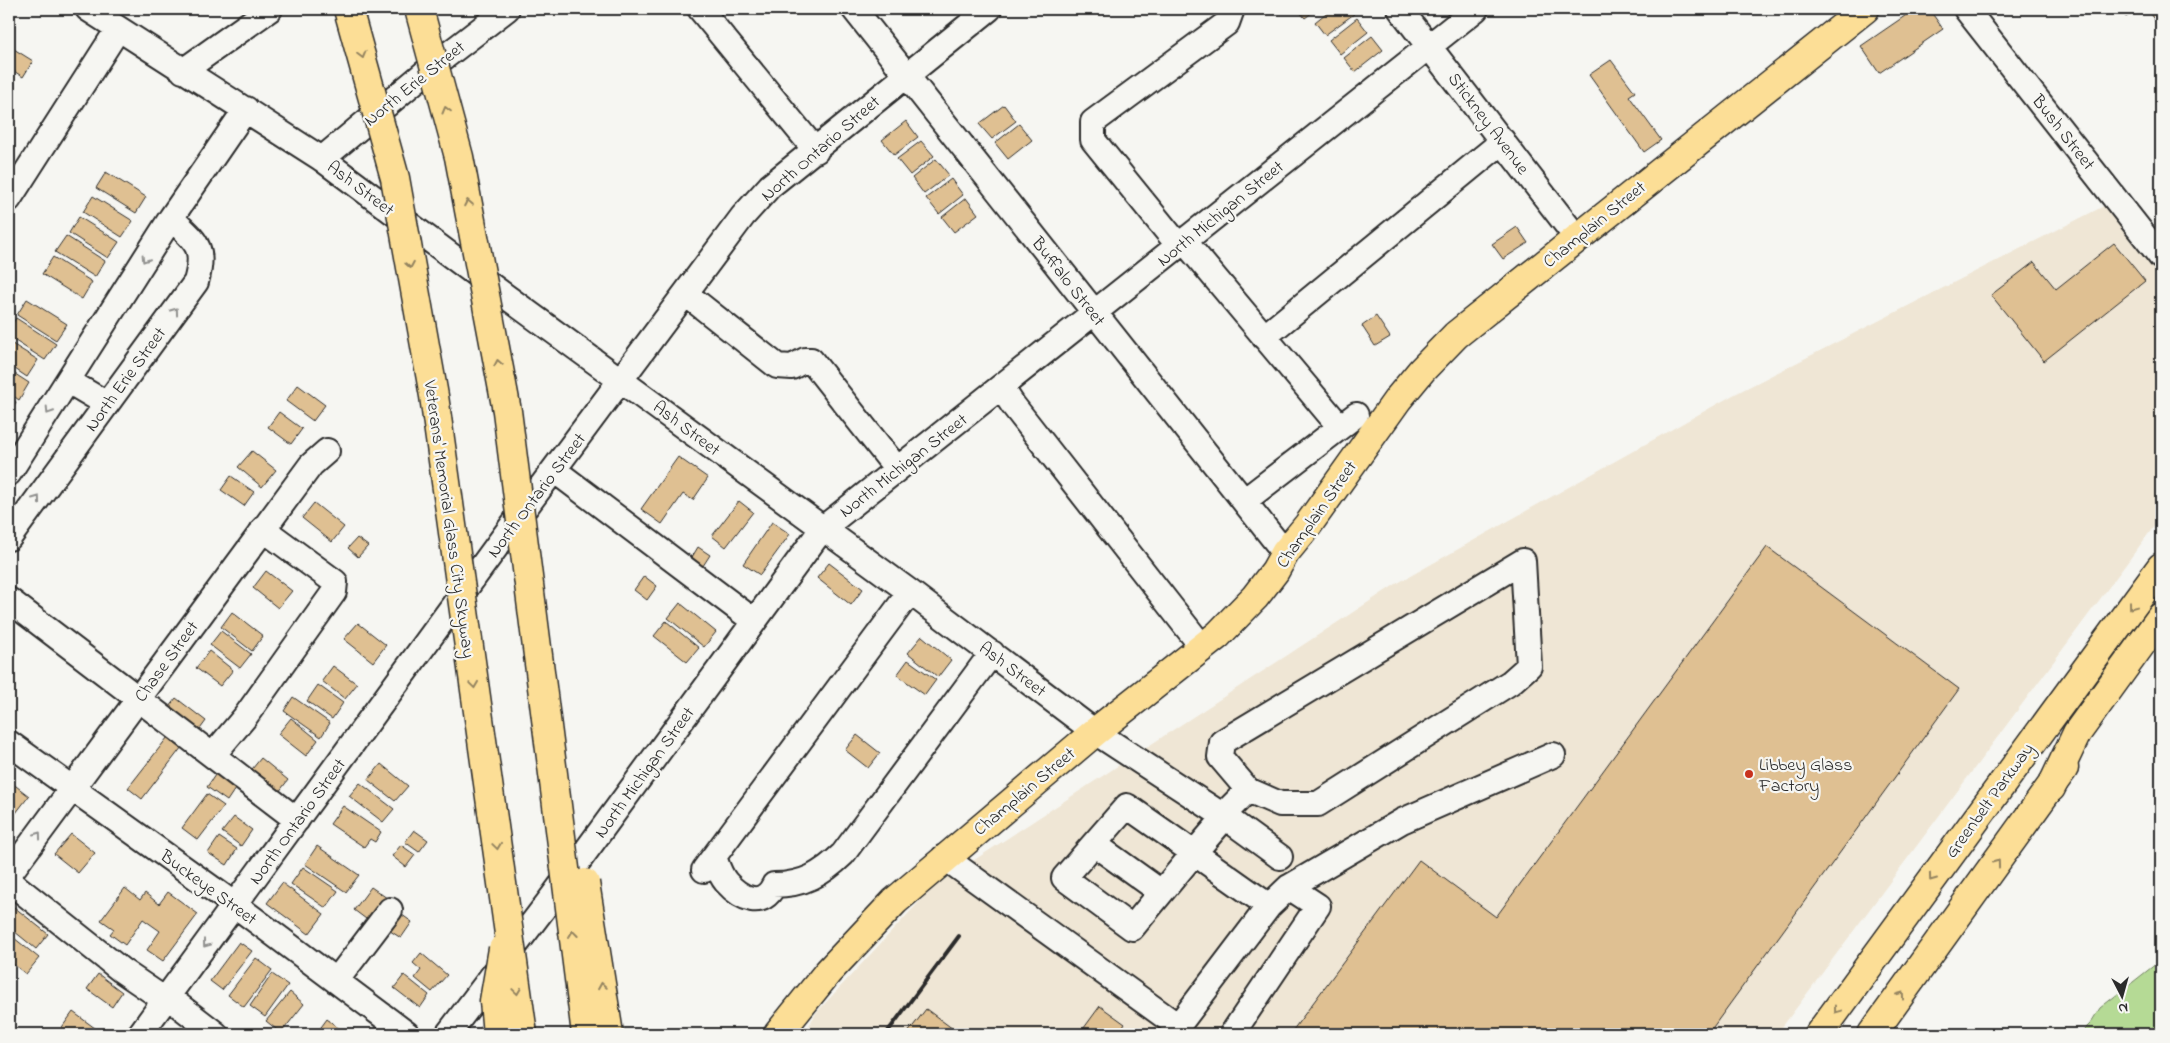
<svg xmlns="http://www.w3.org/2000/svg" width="2170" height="1043" font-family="'Indie Flower',sans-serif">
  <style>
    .built { fill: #efe6d5 }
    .green { fill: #b5da95; stroke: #708260 }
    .building { fill: #dfc092; stroke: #2b2b2b }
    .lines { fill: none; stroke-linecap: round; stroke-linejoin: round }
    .minor-casing { stroke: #2b2b2b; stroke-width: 28 }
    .major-casing { stroke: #2b2b2b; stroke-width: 31 }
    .highway-casing { stroke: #2b2b2b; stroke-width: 31 }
    .minor { stroke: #f6f6f2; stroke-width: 24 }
    .major { stroke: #fcde96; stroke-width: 28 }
    .highway { stroke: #fcde96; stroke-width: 28 }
    .rail { stroke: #2b2b2b; stroke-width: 4 }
    .highway-bridge-casing { stroke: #2b2b2b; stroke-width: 31; stroke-linecap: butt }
    .highway-bridge { stroke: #fcde96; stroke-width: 28 }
    .oneway { stroke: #948460 }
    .oneway2 { stroke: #90908e }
    .poi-dot { fill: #c8321e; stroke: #f6f6f2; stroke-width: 2 }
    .labels { text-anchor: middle; stroke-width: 4.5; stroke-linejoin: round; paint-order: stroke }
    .street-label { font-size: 18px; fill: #2b2b2b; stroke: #f6f6f2 }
    .poi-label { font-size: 18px; fill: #2b2b2b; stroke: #f6f6f2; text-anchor: start }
  </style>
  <rect width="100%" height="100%" fill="#f6f6f2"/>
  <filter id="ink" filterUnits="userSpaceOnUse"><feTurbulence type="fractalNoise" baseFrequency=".02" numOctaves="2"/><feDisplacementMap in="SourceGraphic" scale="10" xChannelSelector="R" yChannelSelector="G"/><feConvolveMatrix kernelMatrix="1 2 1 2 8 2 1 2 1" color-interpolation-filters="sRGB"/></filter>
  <g filter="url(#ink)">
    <path class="built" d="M2106,205L2161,275V517L1777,1034H804L816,1013L933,887L1396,584L1735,394Z"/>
    <path class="green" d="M2161,960V1034H2080L2090,1024L2100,1008Z"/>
    <path class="building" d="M1297,9H1317L1305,18Z
      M1331,9H1350L1354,14L1325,35L1315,22Z
      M1915,9H1929L1943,29L1879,73L1861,46Z
      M2119,9H2137L2126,17Z
      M2146,9H2161V28Z
      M1357,18L1368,32L1340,54L1329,40Z
      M1372,36L1383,50L1355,72L1344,58Z
      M9,46L33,61L23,77L9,68Z
      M1611,60L1635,92L1629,96L1661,140L1644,152L1589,75Z
      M1004,105L1016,121L992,139L979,124Z
      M906,121L918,137L894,155L882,140Z
      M1019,124L1032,140L1008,159L995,143Z
      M921,141L934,156L910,175L897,159Z
      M936,159L949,175L924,194L912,178Z
      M106,172L146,197L136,213L96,188Z
      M951,179L963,195L939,214L926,198Z
      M93,196L133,221L122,237L83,212Z
      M966,198L978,214L954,232L942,217Z
      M79,217L119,242L108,258L69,233Z
      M1517,227L1528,243L1503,259L1492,244Z
      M66,236L105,261L95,277L55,252Z
      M2114,243L2145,281L2044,361L1991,295L2034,262L2056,289Z
      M53,257L92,282L82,299L42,274Z
      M27,299L67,324L56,340L17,315Z
      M1376,316L1390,337L1375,346L1362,326Z
      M16,318L56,344L45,360L9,337V329Z
      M9,342L38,360L27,377L9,365Z
      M9,370L29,383L19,400L9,393Z
      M298,385L325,405L313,421L286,401Z
      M9,398L16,402L9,415Z
      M279,412L302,429L291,444L268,427Z
      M252,451L276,470L262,487L238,467Z
      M678,457L708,478L693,500L683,494L662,524L641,509Z
      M231,476L254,492L244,506L221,490Z
      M739,501L753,512L726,547L712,536Z
      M314,503L344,527L332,542L302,518Z
      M772,522L790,534L760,575L743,564Z
      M357,538L368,546L358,557L348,548Z
      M698,547L710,555L701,569L689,562Z
      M1767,547L1959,689L1708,1034H1290L1419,860L1496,917Z
      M829,563L863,589L851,605L817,578Z
      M266,571L292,591L278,608L253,588Z
      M644,576L657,586L647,600L634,590Z
      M680,603L716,632L704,647L668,618Z
      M232,612L263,636L252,651L221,627Z
      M666,621L699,648L687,662L654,636Z
      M358,623L386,645L373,662L344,639Z
      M221,631L251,654L240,668L210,645Z
      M922,636L951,660L938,677L908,653Z
      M209,651L233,670L220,686L196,668Z
      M908,660L936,680L925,695L897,675Z
      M333,666L357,684L345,699L322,681Z
      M318,685L343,703L332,719L307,701Z
      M293,697L330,723L321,737L284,711Z
      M176,698L206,721L195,736L165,712Z
      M291,718L318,740L306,756L278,734Z
      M171,733L185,743L142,799L128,788Z
      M857,735L880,753L868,768L845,750Z
      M261,758L288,780L276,796L248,774Z
      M381,764L408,786L395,801L368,780Z
      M221,766L241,780L227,801L207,787Z
      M12,783L29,796L9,822V787Z
      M360,783L394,809L383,822L349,796Z
      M207,794L224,806L198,840L182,828Z
      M343,806L381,832L375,842L370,839L364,847L330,824Z
      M234,817L252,830L241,846L222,832Z
      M414,830L428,840L419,852L405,842Z
      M71,834L95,853L78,873L54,854Z
      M219,837L237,849L227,865L208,853Z
      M401,845L415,855L406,867L392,856Z
      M317,846L359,875L346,892L305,864Z
      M303,867L338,891L326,908L291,884Z
      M282,883L324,914L309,934L267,903Z
      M371,887L387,898L370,922L354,910Z
      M125,888L140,900L145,893L159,904L168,892L198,914L163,961L147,950L160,931L143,919L125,945L110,934L114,929L101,920Z
      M14,907L48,934L36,949L9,927V913Z
      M398,912L412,922L401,938L387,929Z
      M9,934L39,958L26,974L9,961Z
      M239,942L252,951L222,990L210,981Z
      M421,953L447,975L432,992L415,978L421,970L413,963Z
      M256,958L272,970L244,1007L228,995Z
      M98,974L122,992L112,1007L87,989Z
      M272,974L288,985L265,1017L250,1006Z
      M404,975L429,995L420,1008L394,988Z
      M290,992L304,1004L281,1033L266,1021Z
      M1100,1006L1125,1024L1118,1034H1085L1081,1032Z
      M926,1009L953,1029L949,1034H907Z
      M73,1012L99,1031L96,1034H66L60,1030Z
      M327,1019L341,1030L337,1034H316Z"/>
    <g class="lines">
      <g class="minor-casing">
        <path id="minor" d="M88,9L322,159L489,284L910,592L1095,732L1225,817L1280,857
          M700,9L816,151
          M854,9L1285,553
          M1400,9L1576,237
          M1966,9L2161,257
          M183,71L270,9
          M322,159L433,66L507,9
          M9,199L118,29
          M1185,242L1340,427
          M1179,246L1093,140V122L1227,23L1232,9
          M686,294L777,366L792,367L805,360H811L897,469
          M1264,337L1503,141
          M68,381L107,404
          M1001,387L1013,405L1203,648
          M554,470L754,621
          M9,473L171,218L246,109
          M1244,501L1356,415
          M9,538L196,282C206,246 196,242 171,218
          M9,600L297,820
          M9,743L235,905L407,1034
          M213,755L245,717L334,592L335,582L263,529
          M1127,806L1194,853L1132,928L1064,878Z
          M1222,816L1248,790L1280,804H1318L1511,682L1529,666L1523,561L1222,742L1220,757L1248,790
          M1094,844L1161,892
          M714,857C717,865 720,875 726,882C741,899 763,909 774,885C804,885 822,874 843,854L992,653
          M944,857L1178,1026L1269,906L1194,853L1225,817
          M704,870L910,592
          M9,874L311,465L327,451
          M9,881L121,970L165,1000
          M1269,906L1289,887L1402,821L1553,755
          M336,981L390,910
          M168,997L216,1034
          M140,1034L502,539L743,216L770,186L989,9
          M448,1034L553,896L822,529L1476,9
          M1232,1034L1318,906L1289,887"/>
      </g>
      <g class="major-casing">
        <path id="major" d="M778,1034L828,972L895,901L1095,732L1218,635L1255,597L1275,571L1285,553L1308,525L1398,399L1422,370L1456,335L1865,9
          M1819,1034L2161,567
          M1872,1034L2064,768"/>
      </g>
      <g class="highway-casing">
        <path id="highway" d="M2051,788L2077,733L2161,617"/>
      </g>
      <use href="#minor" class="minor"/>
      <use href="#major" class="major"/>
      <use href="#highway" class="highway"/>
      <path class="rail" d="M886,1034L959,936"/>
      <g class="highway-bridge-casing">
        <path id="highway-bridge" d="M348,9L395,178L434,396L523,1034
          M419,9L459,157L507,411L586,1034
          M585,883L609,1034
          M497,1034L494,1001L503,949"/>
      </g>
      <use href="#highway-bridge" class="highway-bridge"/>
    </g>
    <defs><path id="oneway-chevron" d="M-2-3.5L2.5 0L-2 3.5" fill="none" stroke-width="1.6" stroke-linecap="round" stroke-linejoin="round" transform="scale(1.25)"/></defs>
    <g class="oneway">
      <use href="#oneway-chevron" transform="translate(362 55) rotate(75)"/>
      <use href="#oneway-chevron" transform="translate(446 110) rotate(-105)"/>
      <use href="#oneway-chevron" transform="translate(468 203) rotate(-101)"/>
      <use href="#oneway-chevron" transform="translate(410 265) rotate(80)"/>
      <use href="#oneway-chevron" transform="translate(498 363) rotate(-100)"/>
      <use href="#oneway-chevron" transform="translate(2132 606) rotate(127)"/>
      <use href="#oneway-chevron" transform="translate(474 685) rotate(82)"/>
      <use href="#oneway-chevron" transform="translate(497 846) rotate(82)"/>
      <use href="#oneway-chevron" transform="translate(1997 863) rotate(-54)"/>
      <use href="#oneway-chevron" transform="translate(1932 878) rotate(126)"/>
      <use href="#oneway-chevron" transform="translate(573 934) rotate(-97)"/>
      <use href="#oneway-chevron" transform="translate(602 986) rotate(-99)"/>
      <use href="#oneway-chevron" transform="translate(517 991) rotate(82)"/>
      <use href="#oneway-chevron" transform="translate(1901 995) rotate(-54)"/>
      <use href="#oneway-chevron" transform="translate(1837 1010) rotate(126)"/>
    </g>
    <g class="oneway2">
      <use href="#oneway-chevron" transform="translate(145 259) rotate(122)"/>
      <use href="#oneway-chevron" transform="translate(175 311) rotate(-54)"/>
      <use href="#oneway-chevron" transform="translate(49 411) rotate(123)"/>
      <use href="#oneway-chevron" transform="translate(37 499) rotate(-54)"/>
      <use href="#oneway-chevron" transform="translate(38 835) rotate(-54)"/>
      <use href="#oneway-chevron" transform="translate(206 944) rotate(127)"/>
    </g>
  </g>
  <circle class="poi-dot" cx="1749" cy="774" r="5"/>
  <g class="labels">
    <g class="street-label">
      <text transform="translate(414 83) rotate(-39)" y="6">North Erie Street</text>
      <text transform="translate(1489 123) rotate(53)" y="6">Stickney Avenue</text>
      <text transform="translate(2064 132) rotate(52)" y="6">Bush Street</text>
      <text transform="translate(820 148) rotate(-41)" y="6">North Ontario Street</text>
      <text transform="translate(361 188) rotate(37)" y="6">Ash Street</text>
      <text transform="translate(1220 213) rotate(-39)" y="6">North Michigan Street</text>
      <text transform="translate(1594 224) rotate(-39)" y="6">Champlain Street</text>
      <text transform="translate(1069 281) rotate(52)" y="6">Buffalo Street</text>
      <text transform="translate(125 379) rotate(-54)" y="6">North Erie Street</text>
      <text transform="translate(687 428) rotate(37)" y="6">Ash Street</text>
      <text transform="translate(903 465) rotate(-38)" y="6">North Michigan Street</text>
      <text transform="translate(536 495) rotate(-53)" y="6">North Ontario Street</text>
      <text transform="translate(1316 514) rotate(-55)" y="6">Champlain Street</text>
      <text transform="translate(450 519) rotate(82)" y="6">Veterans' Memorial Glass City Skyway</text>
      <text transform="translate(166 661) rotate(-54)" y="6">Chase Street</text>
      <text transform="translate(1013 669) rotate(37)" y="6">Ash Street</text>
      <text transform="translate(644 772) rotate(-54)" y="6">North Michigan Street</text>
      <text transform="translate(1024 791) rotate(-40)" y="6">Champlain Street</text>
      <text transform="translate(1989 800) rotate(-54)" y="6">Greenbelt Parkway</text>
      <text transform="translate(297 821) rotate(-54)" y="6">North Ontario Street</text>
      <text transform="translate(209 887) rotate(36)" y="6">Buckeye Street</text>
    </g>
    <g class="poi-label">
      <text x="1759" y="770">Libbey Glass<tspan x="1759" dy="21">Factory</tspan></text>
    </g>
  </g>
  <rect width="2170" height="1043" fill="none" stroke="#f6f6f2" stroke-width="30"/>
  <rect x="15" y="15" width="2140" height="1013" fill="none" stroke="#2b2b2b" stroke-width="2" filter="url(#ink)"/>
  <g transform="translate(2122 996) rotate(174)" stroke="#f6f6f2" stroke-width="4" paint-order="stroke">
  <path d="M0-4L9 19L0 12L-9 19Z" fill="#2b2b2b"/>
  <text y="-8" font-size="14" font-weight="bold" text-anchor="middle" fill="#2b2b2b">N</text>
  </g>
</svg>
